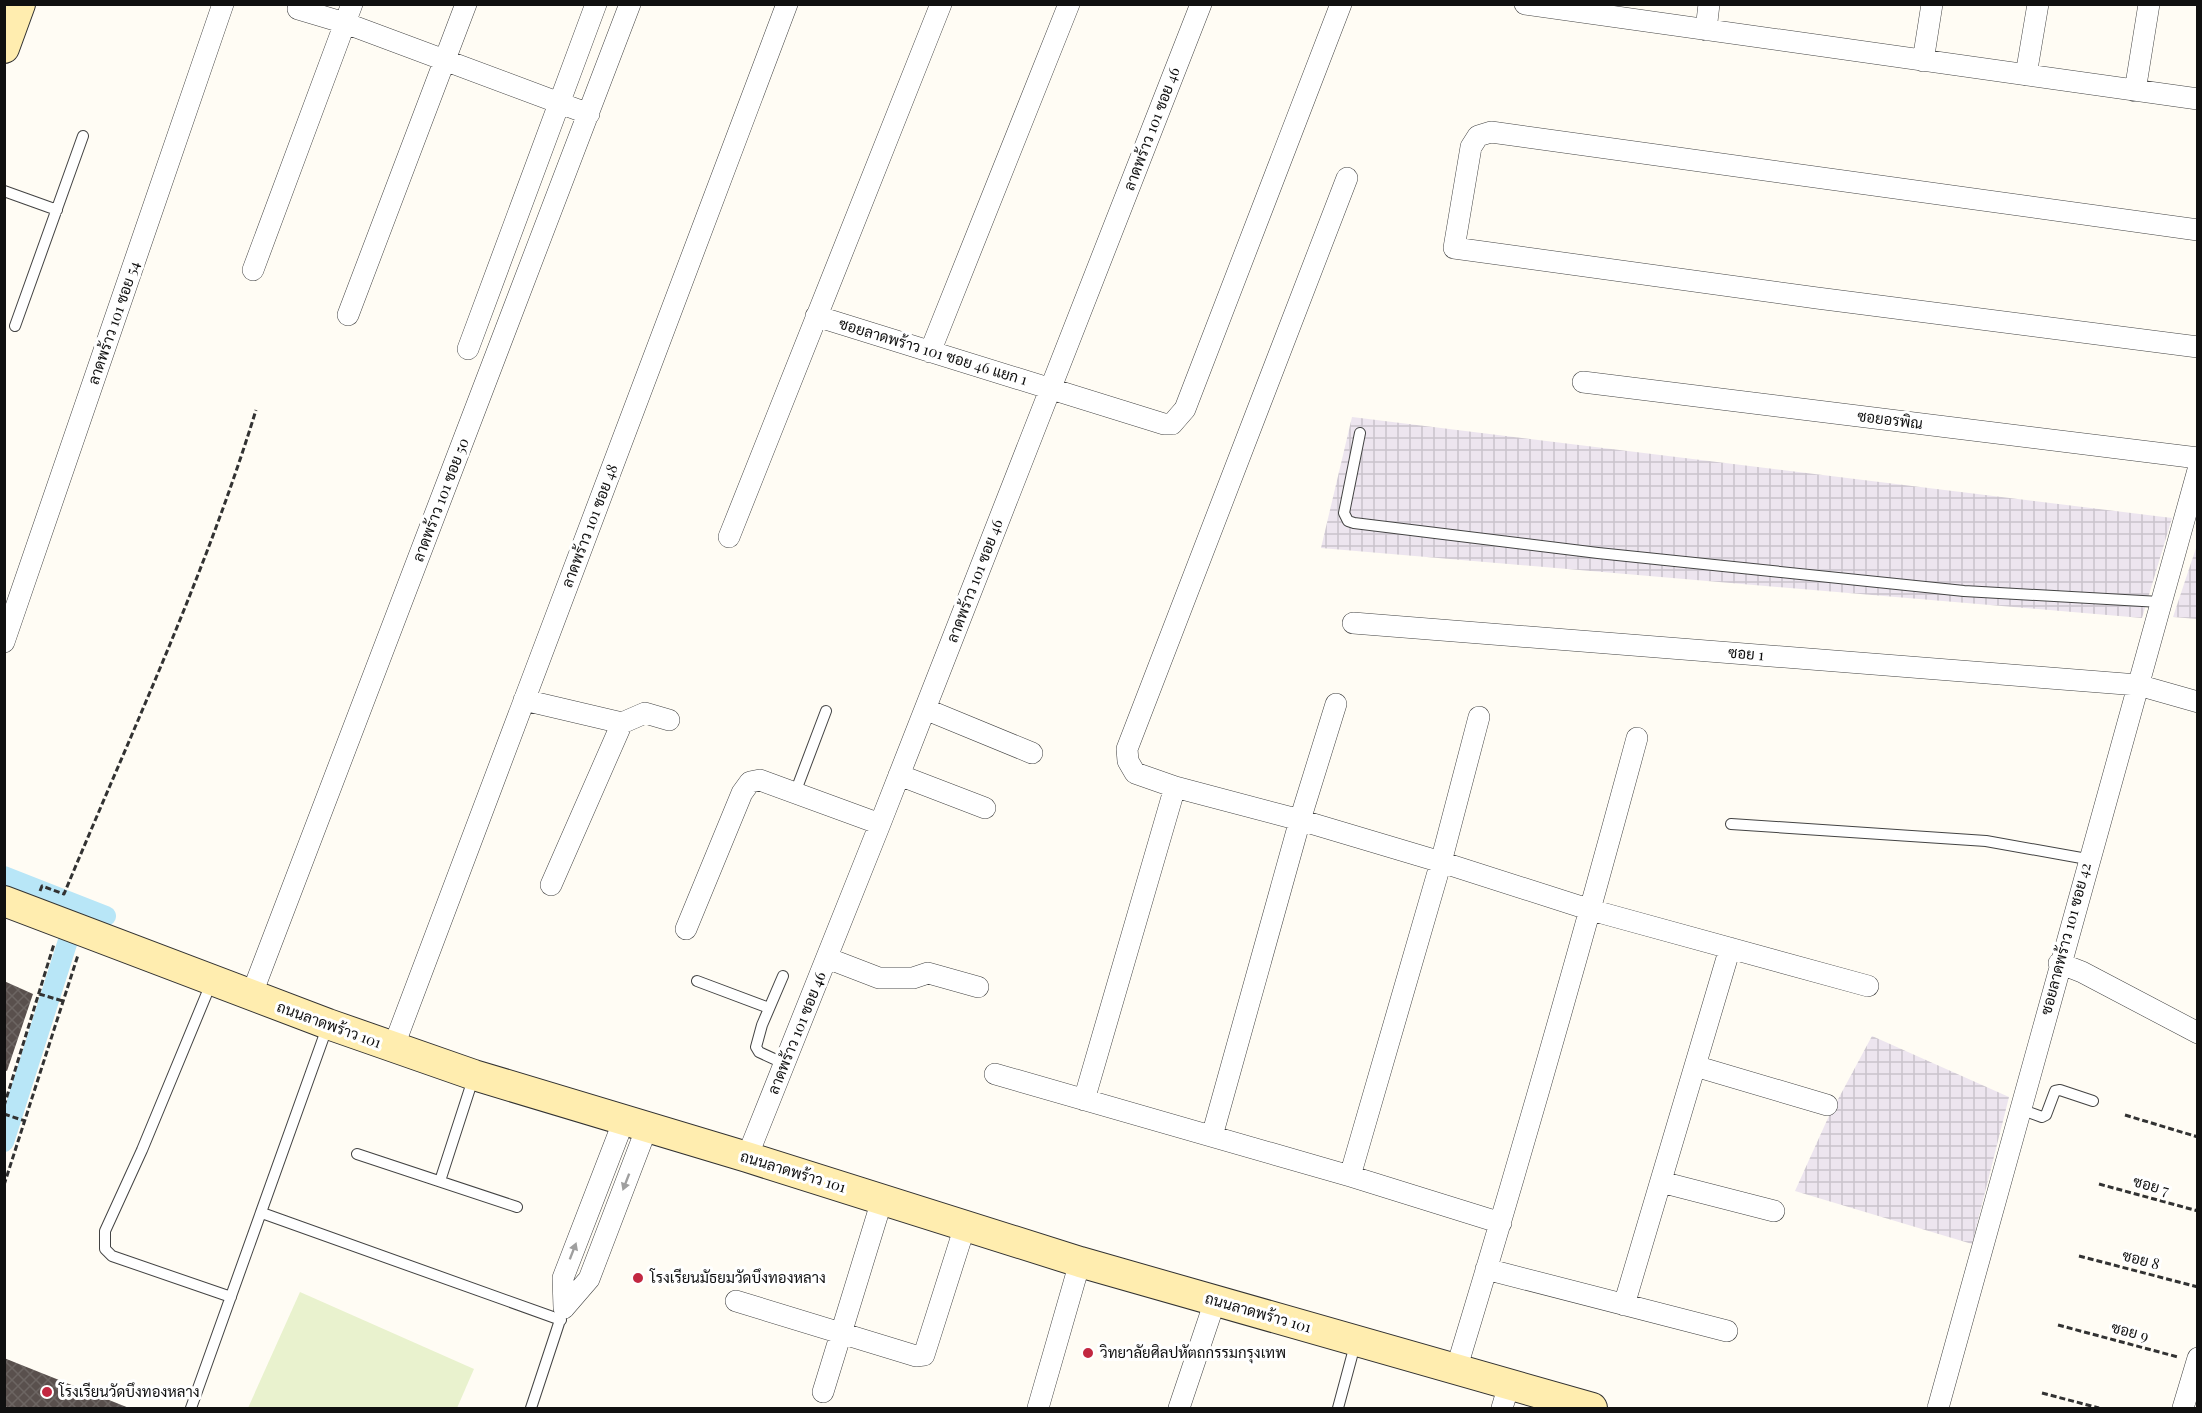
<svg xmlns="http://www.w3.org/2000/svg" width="2202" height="1413" font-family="'Playfair Display',Sarabun,serif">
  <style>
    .industrial { fill: url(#industrial-grid) }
    .pitch { fill: #e9f2ce }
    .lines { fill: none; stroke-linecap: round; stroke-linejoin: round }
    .canal { stroke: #b8e6f7; stroke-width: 20 }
    .building { fill: url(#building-cross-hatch) }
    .lane-casing { stroke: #434343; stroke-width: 12 }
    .street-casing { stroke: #434343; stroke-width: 22 }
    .secondary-casing { stroke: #323232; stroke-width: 32 }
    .path { stroke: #323232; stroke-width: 3; stroke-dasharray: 6 3; stroke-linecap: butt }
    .lane { stroke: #fff; stroke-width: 10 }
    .street { stroke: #fff; stroke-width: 21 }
    .secondary { stroke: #ffedaf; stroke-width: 30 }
    .oneway { fill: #9f9f9f }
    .poi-dot { fill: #c22740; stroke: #fff; stroke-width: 2 }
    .labels { text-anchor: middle; stroke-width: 6; stroke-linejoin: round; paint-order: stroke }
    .street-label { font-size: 15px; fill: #101010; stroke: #fff }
    .poi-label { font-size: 15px; fill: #101010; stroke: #fff; text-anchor: start }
  </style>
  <defs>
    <pattern id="industrial-grid" width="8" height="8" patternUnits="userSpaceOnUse" patternTransform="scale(1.5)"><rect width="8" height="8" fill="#ede5ef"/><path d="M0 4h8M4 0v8" fill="none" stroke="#cac3cc"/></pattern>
    <pattern id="building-cross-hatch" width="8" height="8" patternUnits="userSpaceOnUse" patternTransform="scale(1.5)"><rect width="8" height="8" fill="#59504d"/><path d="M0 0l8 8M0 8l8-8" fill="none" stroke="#6c6562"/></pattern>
  </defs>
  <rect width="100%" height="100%" fill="#fffcf4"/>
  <path class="industrial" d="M1352,417L2172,518L2142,618L1321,548Z
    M2197,545V619L2173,617Z
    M1872,1036L2009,1097L1972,1244L1795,1191L1828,1118Z"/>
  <path class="pitch" d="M300,1292L474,1369L457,1408H248Z"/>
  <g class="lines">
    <path class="canal" d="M4,876L106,916
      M4,1142L79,906"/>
  </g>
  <path class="building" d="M4,981L33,994L7,1071L4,1070Z
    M4,1358L129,1408H10L4,1406Z"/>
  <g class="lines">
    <g class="lane-casing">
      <path id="lane" d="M4,191L57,210
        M15,326L83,136
        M1360,433L1344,513L1348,521L1354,523L1598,553L1964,591L2160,602
        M795,793L826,711
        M1731,824L1986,841L2087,859
        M783,976L762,1025L756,1047L759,1052L785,1064
        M212,981L142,1150L105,1231V1249L112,1256L231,1297
        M697,981L769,1008
        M2020,1109L2042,1117L2046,1115L2055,1091L2060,1090L2093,1101
        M357,1154L517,1207
        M440,1181L474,1076
        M262,1213L561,1320
        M191,1408L328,1025
        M531,1408L562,1314
        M1338,1408L1356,1341"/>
    </g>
    <g class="street-casing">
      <path id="street" d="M1525,4L2198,99
        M298,9L345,23L589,114
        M1706,30L1709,4
        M1923,61L1932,4
        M2026,75L2038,4
        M2135,91L2149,4
        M1347,178L1127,749L1128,761L1135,773L1175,787L1300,820L1441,862L1591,910L1868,986
        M2198,230L1491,132L1478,136L1471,147L1454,248L1817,298L2198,347
        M253,270L352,4
        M348,315L466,4
        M816,316L1164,424H1172L1185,409L1341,4
        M468,349L596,4
        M930,352L1069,4
        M1583,382L2198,458
        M729,537L941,4
        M1353,623L2138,685L2198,702
        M4,642L223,4
        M524,700L622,723L645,713L669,720
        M925,709L1032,753
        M899,775L985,808
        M551,885L622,723
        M686,929L742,793L750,782L760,780L880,824
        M827,958L879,978H913L928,973L978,987
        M2059,963L2082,972L2198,1033
        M251,996L630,4
        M393,1048L787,4
        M1695,1066L1827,1105
        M995,1074L1350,1176L1501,1223
        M1084,1100L1175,787
        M1212,1136L1300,820L1336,704
        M747,1157L880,824L1201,4
        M1350,1176L1441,862L1479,717
        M1661,1182L1774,1211
        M1486,1269L1727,1331
        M736,1301L916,1356L924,1355L965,1226
        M1624,1305L1730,948
        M564,1308L589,1279L647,1127
        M564,1308L563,1278L624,1120
        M1456,1370C1520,1160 1580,949 1637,738
        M823,1392L882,1200
        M1038,1408L1080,1262
        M1179,1408L1215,1301
        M1502,1408L1509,1385
        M1938,1408C2024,1095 2110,782 2198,470
        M2183,1408L2198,1358"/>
    </g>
    <g class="secondary-casing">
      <path id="secondary" d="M4,48L20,4
        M4,901L328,1024L474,1075L747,1157L1080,1262L1592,1408"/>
    </g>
    <path class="path" d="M40,891L42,886L64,894C131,733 205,576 256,410
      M39,994L63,1001
      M4,1106L54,944
      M4,1114L25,1121
      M2125,1115L2198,1137
      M2099,1184L2198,1211
      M4,1185L78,955
      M2079,1256L2198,1287
      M2058,1325L2178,1357
      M2042,1393L2099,1408"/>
    <use href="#lane" class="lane"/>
    <use href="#street" class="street"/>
    <use href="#secondary" class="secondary"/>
  </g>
  <defs><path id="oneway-solid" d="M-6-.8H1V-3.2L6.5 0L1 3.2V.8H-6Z" transform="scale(1.5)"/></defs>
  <g class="oneway">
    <use href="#oneway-solid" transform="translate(626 1182) rotate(111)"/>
    <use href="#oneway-solid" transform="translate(573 1251) rotate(-69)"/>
  </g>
  <g class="poi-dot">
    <circle cx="638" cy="1278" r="6"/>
    <circle cx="1088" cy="1353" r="6"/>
    <circle cx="47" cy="1392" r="6"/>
  </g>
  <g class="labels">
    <g class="street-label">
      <text transform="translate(1152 129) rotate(-69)" y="5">ลาดพร้าว 101 ซอย 46</text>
      <text transform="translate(114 323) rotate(-71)" y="5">ลาดพร้าว 101 ซอย 54</text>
      <text transform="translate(933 352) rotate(17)" y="5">ซอยลาดพร้าว 101 ซอย 46 แยก 1</text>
      <text transform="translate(1890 420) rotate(7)" y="5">ซอยอรพิณ</text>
      <text transform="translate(441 500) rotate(-69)" y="5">ลาดพร้าว 101 ซอย 50</text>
      <text transform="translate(590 526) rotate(-69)" y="5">ลาดพร้าว 101 ซอย 48</text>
      <text transform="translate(975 581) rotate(-69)" y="5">ลาดพร้าว 101 ซอย 46</text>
      <text transform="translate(1746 654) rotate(5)" y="5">ซอย 1</text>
      <text transform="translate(2066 939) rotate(-75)" y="5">ซอยลาดพร้าว 101 ซอย 42</text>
      <text transform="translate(329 1025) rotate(20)" y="5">ถนนลาดพร้าว 101</text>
      <text transform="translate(797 1033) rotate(-68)" y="5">ลาดพร้าว 101 ซอย 46</text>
      <text transform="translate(793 1172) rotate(17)" y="5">ถนนลาดพร้าว 101</text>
      <text transform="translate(2151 1186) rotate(16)" y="5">ซอย 7</text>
      <text transform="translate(2141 1260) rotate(15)" y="5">ซอย 8</text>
      <text transform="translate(1258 1313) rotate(16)" y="5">ถนนลาดพร้าว 101</text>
      <text transform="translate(2130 1332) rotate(15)" y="5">ซอย 9</text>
    </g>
    <g class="poi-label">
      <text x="650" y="1283">โรงเรียนมัธยมวัดบึงทองหลาง</text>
      <text x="1100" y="1358">วิทยาลัยศิลปหัตถกรรมกรุงเทพ</text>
      <text x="59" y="1397">โรงเรียนวัดบึงทองหลาง</text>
    </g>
  </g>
  <rect width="2202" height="1413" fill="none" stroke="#101010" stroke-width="12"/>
</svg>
